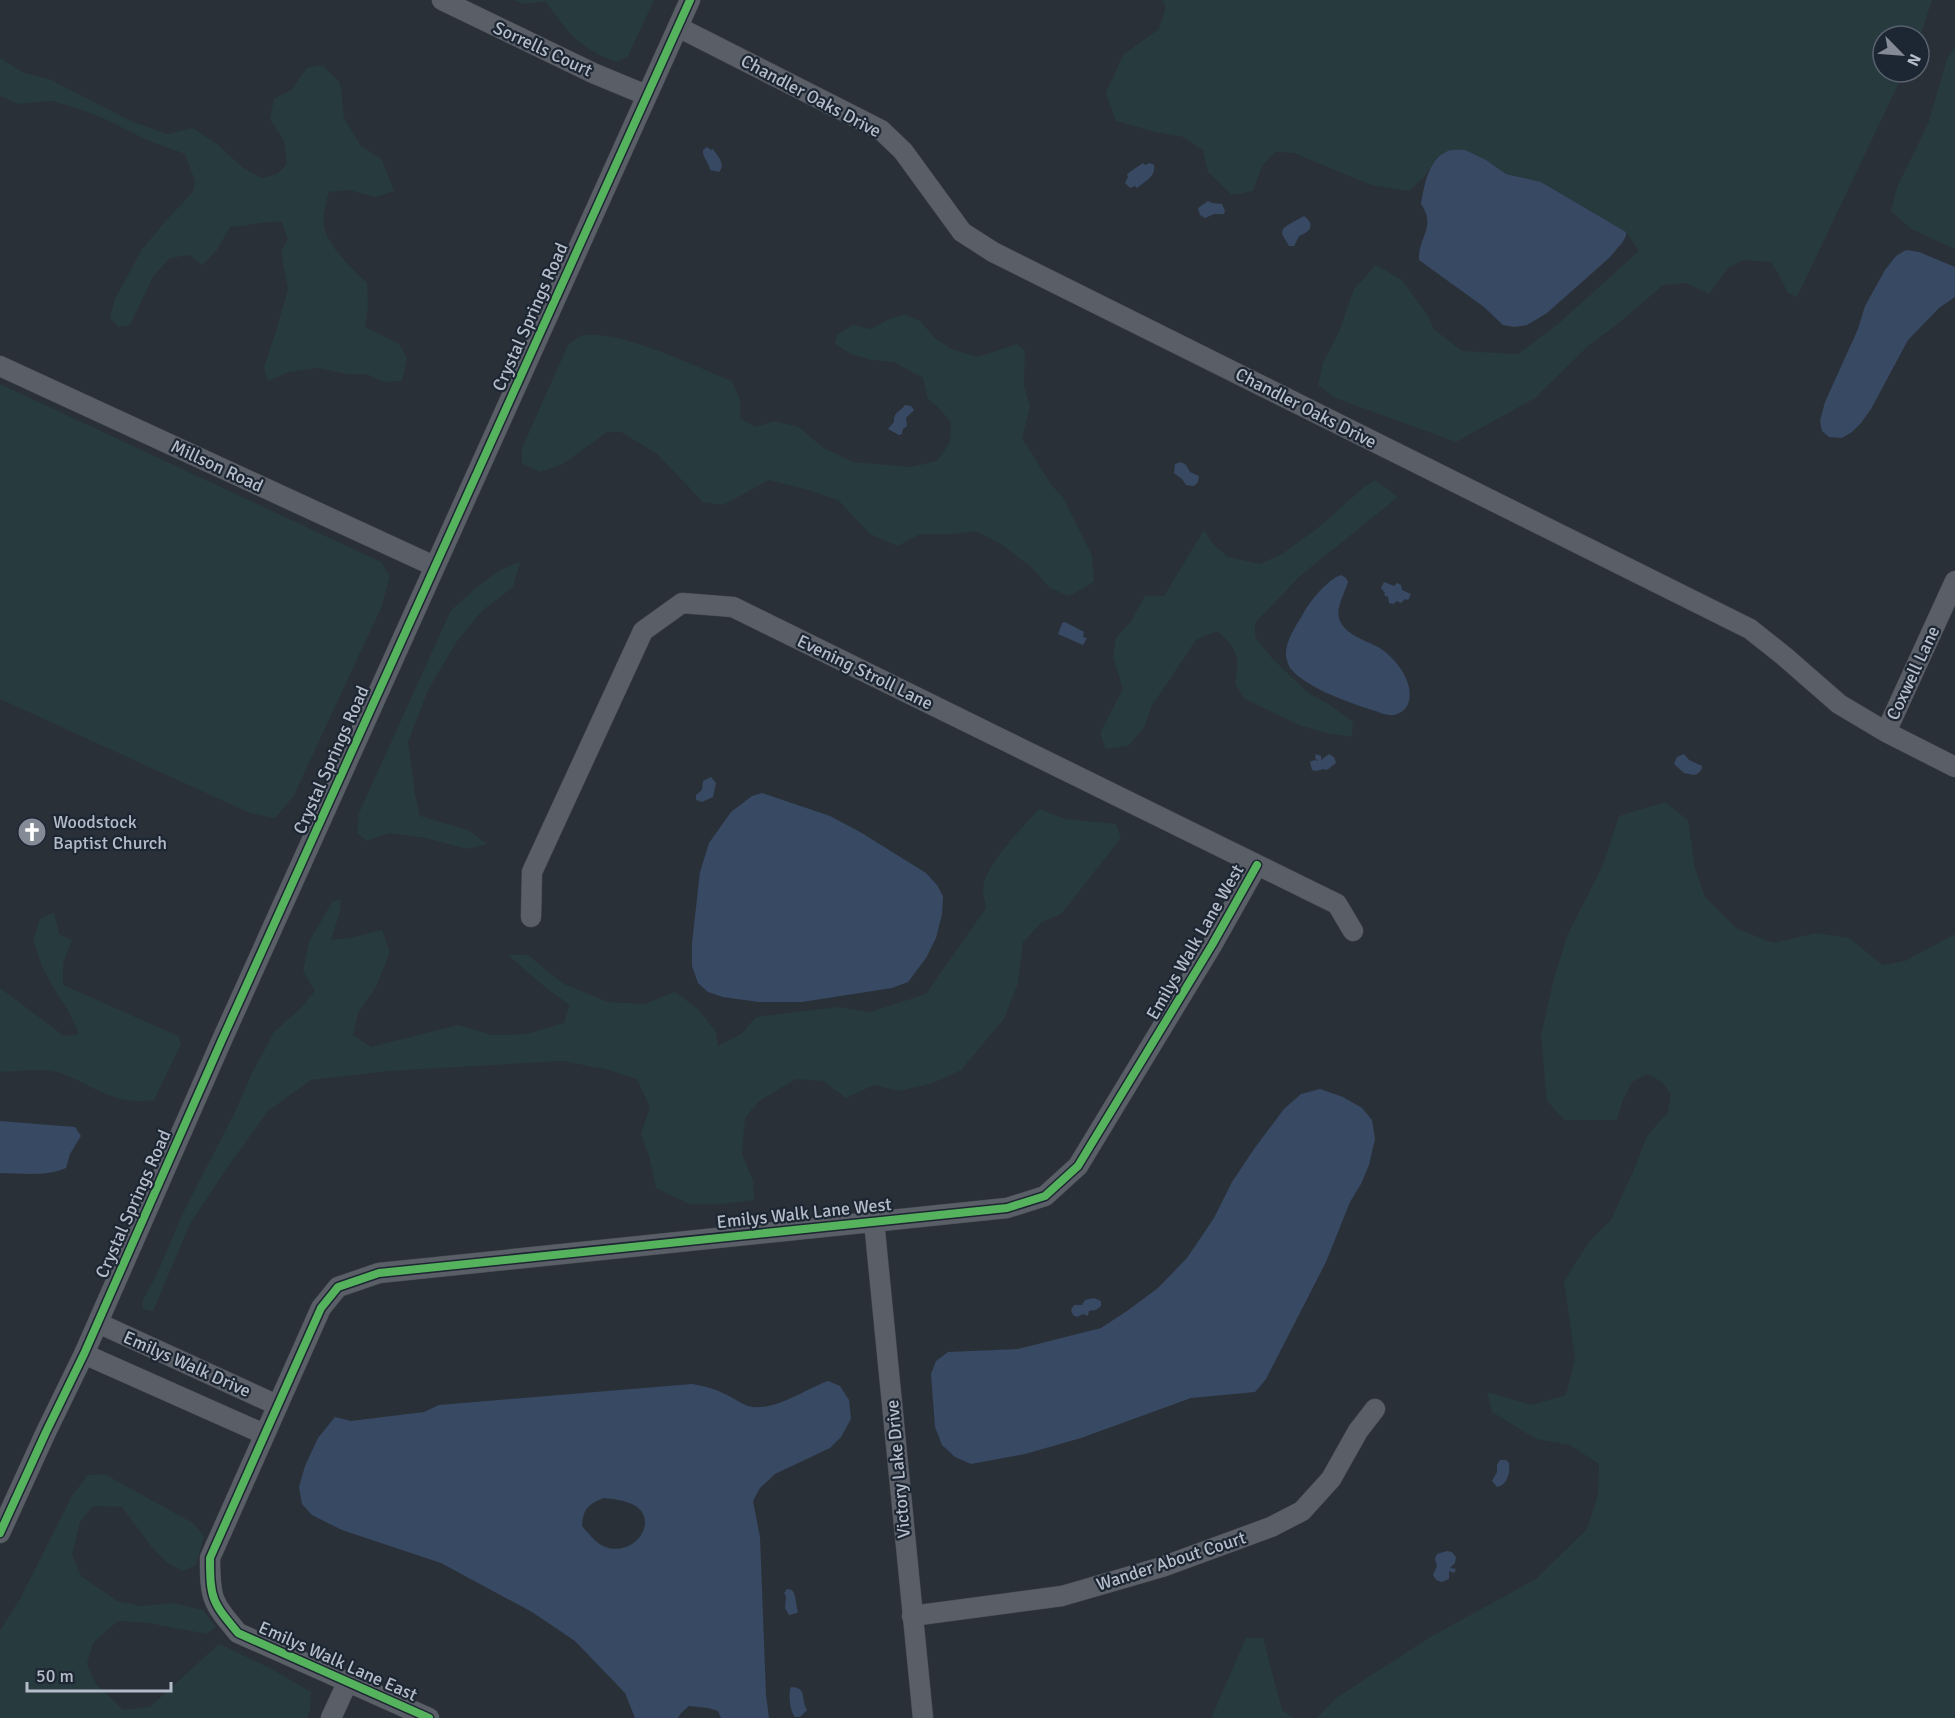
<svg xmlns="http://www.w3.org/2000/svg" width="1955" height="1718" font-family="Signika,sans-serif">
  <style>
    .green { fill: #273a3e }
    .water { fill: #384963; fill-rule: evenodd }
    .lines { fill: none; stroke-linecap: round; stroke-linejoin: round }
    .minor-casing { stroke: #484c53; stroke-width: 21 }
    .minor { stroke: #5a5e66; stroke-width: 20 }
    .cycleway-casing { stroke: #1d2633; stroke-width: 11 }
    .cycleway { stroke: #56b35d; stroke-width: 8 }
    .labels { text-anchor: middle; stroke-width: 4.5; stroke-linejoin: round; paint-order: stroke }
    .street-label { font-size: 18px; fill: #b4bcc9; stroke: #1d2633 }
    .poi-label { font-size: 18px; fill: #b4bcc9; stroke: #1d2633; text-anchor: start }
  </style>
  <rect width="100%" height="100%" fill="#2a3038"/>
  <path class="green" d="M513,0H654L628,56L617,62C578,48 569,33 545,1L525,4Z
    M1162,0H1932L1919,40V36H1883V72H1904L1797,297L1788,293L1779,275L1771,262L1743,260L1728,268L1709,294L1686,283L1663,285L1625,318L1587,347L1535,398L1456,442L1335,398L1318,385L1323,363L1339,332L1354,289L1376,265L1402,280L1428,316L1434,329L1462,351L1518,354L1558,324L1639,251L1626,232L1541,182L1506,174L1486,160L1437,158L1424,177L1409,191L1371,185L1294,153L1275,152L1262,166L1253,191L1232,195L1208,172L1203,150L1183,137L1156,132L1116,121L1106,93L1123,55L1159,29L1166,7Z
    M1955,46V249L1911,229L1891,211L1897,187L1928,124L1947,59Z
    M0,58L24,73L49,79L133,122L167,134L193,128L217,144L243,168L262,178L277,174L287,164L284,141L270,119L274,99L291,90L307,68L322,65L340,83L344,118L360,145L382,160L394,191L376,197L349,190L329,192C326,204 321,218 325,230C332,251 352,268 367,283L368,306L365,327L399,344L407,358L402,381L385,382L366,374H347L318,368L289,372L268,381L264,367L276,331L288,289L281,252L288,239L282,222C265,221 247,226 230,227L217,250L202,265L190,255L170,258L154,275L130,325L118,327L110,318L115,299L142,249L171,215L193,192L195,181L185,154L147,140L103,118L77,108L51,101L19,104L0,96Z
    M905,314L920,321L935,338L951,349L978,357L1017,344L1025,351L1024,386L1030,407L1022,438L1052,486L1063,497L1092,556L1094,582L1069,596L1050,588L1030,566L1001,544L976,531L954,534H920L898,546L870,534L838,500L808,490L769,480L723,505L703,502L657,454L621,432H607L563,464L540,472L522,463V448L568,345C573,341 579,336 584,335C625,331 693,366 732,381L740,400V419L756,427L774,421L799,427L822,447L853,462L911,467L937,461L950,442L951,423L941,410L928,399L923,378L894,362L871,360L851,354L835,344L837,335L853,325L871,329L887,320Z
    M0,384L381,562L390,576L381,608L293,797L275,818L250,813L0,699Z
    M1375,480L1398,497L1301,575L1255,623V637L1272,658L1308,693L1327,703L1353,722L1352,737L1326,733L1299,725L1245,699L1235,684C1240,657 1238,649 1217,631L1196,640L1151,707L1144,728L1128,746L1106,749L1100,733L1123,689L1113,657L1116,638L1131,621L1145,596H1164L1204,530L1212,543L1228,557L1260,564L1282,554L1319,527L1364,487Z
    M520,562L513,587L482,611L457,641L428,690L408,742L415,795L420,816L468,830L487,844L467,849L426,838L389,833L367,841L357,833L359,813L451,610C472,592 493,570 520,562Z
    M1665,802L1688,820L1695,868L1705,897L1736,928L1773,943L1817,933L1849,938L1883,965L1905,961L1955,934V1718H1317L1336,1698L1432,1636L1536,1579L1587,1529L1598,1495L1599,1464L1570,1445L1536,1439L1492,1412L1487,1392L1531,1405L1566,1395L1575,1359L1564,1281L1589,1242L1611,1220L1636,1165L1647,1136L1668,1112L1671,1094L1662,1082L1647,1074L1632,1082L1623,1100L1617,1120H1564L1547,1101L1541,1036L1553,982L1567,936L1603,865L1619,816Z
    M1039,809L1065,819L1116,824L1121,838L1061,914L1042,922L1023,942L1018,983L1004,1019L961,1070L933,1083L899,1091L874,1085L846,1098L823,1081L796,1079L759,1101L745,1118L742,1154L753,1181L754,1200L722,1204H689L656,1188L650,1159L641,1134L650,1107L637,1079L605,1069L562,1061L389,1071L311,1080L268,1111L227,1168L190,1224L153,1311L143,1309V1300L156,1276L184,1211L235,1112L251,1075L274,1032L301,1008L315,991L303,971L309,942L332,902L341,899L339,915L331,940L350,938L382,930L390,952L376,987L358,1013L353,1035L371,1047L458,1025L492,1035L527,1034L564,1023L570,1005L546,988L508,955H528L562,983L608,1002L644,1004L675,992L698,1009L716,1032L718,1046L741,1034L756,1017L838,1007L870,1012L926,994L986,908C985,902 983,895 983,889C984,865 1023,827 1039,809Z
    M54,912L59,934L72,940L63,963V985L178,1036L181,1044L154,1100C114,1106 95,1086 61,1073C47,1068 16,1071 0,1072V988L64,1036L79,1034L69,1012L53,987L42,966L33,940L40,919Z
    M104,1474L193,1523L204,1536L196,1565L183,1571L166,1562L151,1546L122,1507L93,1506L80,1522L72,1555L81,1576L117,1601L141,1606L173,1603L203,1610L216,1627L207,1634L148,1623L118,1621L93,1643L87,1664L96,1684L123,1710L150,1707L219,1644L268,1667L311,1692L310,1710L307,1718H0V1631L21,1597L72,1496L88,1475Z
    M1246,1638H1263L1282,1710L1294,1718H1211Z"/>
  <path class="water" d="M707,147L711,150L713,149C718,157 726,164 719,172L710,170C710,163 702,158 703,150Z
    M1465,150L1486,160L1506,174L1541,182L1626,232V236L1622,243L1609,258L1547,313L1527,325L1514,327L1503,325L1484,307L1419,260C1418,236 1437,228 1421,204C1424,187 1428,160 1446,152C1451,149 1459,150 1465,150Z
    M1143,163L1145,165L1150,163L1154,165C1156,177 1145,181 1137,188L1135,186L1130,188L1125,183L1128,177L1127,174Z
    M1208,201L1212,203L1222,204L1225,211L1224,214H1214L1205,218L1200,215L1198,208Z
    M1304,216C1316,225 1310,232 1299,236L1294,246H1289L1282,234L1283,229C1289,223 1298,220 1304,216Z
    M1906,250L1919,252L1955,267V297L1939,308L1908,340L1871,409L1861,423L1852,432L1842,438L1829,437L1822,431L1820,421L1825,402L1858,329L1865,306L1885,270L1896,256Z
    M905,405L911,406L914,410L906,418L907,426L903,429L902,434L899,435L888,429L894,422C893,412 900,412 905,405Z
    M1181,462L1186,465L1190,472L1199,476L1198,482L1194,486L1186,485L1182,479L1174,473L1175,464Z
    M1341,575L1346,578L1348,582C1345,592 1336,607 1339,618C1343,634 1365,640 1378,647C1395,657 1416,683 1408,704C1405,711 1397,716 1389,715C1384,715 1377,711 1372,710C1350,703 1305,687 1291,669C1288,666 1287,660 1286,656C1285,641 1296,626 1303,614C1309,602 1328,579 1341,575Z
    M1384,582L1394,586L1397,583L1401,585L1402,590L1411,594L1408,600L1405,599L1401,603L1397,601L1393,604L1389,603L1388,597L1384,595L1385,593L1381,588Z
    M1065,622L1084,632L1083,637L1087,638L1083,645L1058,634L1062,623Z
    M1316,754L1321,756V760L1329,754L1334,757L1336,763L1327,770L1323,769L1317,771L1312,770L1310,762L1314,760L1318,761L1315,758Z
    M1684,754L1689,760L1702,766C1702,771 1698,774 1694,775L1684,773L1674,764L1677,757Z
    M711,777L716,783L713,797L702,802L696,800V795L702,790L703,781Z
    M762,793L830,816L860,832L926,873L937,885L943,896L942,914L936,938L926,958L908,982L892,988L802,1002H759L723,997L708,992L698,983L692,966V943L700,872L709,843L731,812L752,796Z
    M1320,1089L1343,1097L1362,1108L1372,1120L1375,1139L1369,1165L1361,1184L1350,1202L1326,1262L1266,1379L1255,1392L1191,1398L1081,1438L1025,1454L971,1464L955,1457L942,1445L935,1427L931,1374L936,1361L948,1352L1018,1349L1101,1328L1127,1311L1158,1288L1187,1258L1214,1218L1232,1182L1254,1149L1284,1109L1301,1094Z
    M0,1121L75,1127L81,1136L70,1154L66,1168C46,1177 22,1173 0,1173Z
    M1094,1298L1101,1301V1306L1096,1310L1089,1311L1088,1316L1083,1314L1077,1317L1073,1315L1071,1310L1074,1305H1082L1085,1300Z
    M828,1381L840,1386L849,1400L851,1419L841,1437L830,1448L775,1474L760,1488L753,1501L760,1537L766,1695L769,1718H721L718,1711L708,1708L689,1706L681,1713L678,1718H635L625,1693L575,1641L532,1612L441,1563L342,1530L312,1515L302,1504L299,1487L305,1466L318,1438L335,1417L351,1421L424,1412L439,1405L692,1384C704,1386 716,1389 727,1395C734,1398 741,1404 748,1406C773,1413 805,1389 828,1381ZM604,1498C613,1499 623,1500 632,1504C662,1518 635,1560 603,1546C595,1542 588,1533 582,1526C583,1509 588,1504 604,1498Z
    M1500,1460H1506L1509,1463C1510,1473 1508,1484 1497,1487L1492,1481L1497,1472V1465Z
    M1447,1551L1452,1552L1456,1557L1455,1563L1450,1568L1456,1569L1454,1573L1449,1571V1579L1442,1582L1436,1580L1433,1575L1437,1566L1435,1559L1437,1554Z
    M787,1589L792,1590C797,1596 795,1604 798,1611L797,1613L789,1615L785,1608L786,1596L784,1593Z
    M791,1687C808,1688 800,1698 807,1710L800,1717H795C790,1712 788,1694 791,1687Z"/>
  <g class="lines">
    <g class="minor-casing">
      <path id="minor" d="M442,0L593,73L646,95
        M678,27L881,130L903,151L962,232L993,252L1750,629L1784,656L1839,704L1886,732L1955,767
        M0,366L434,566
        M1886,732L1955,581
        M531,917L532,872L643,631L682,603L733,607L1337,904L1353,931
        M874,1221L923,1718
        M98,1323L277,1405
        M84,1354L264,1434
        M0,1533L46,1432L84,1354L221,1042L690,0
        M912,1616L1062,1596L1162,1567L1271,1527L1302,1511L1331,1479L1358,1431L1375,1409
        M331,1718L348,1681
        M429,1718L238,1633C212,1602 210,1599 210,1558L321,1308L338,1287L379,1273L1007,1208L1045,1196L1078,1166L1212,945L1257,865"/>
    </g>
    <use href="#minor" class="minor"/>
    <g class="cycleway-casing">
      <path id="cycleway" d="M0,1533L46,1432L84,1354L221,1042L690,0
        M429,1718L238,1633C212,1602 210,1599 210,1558L321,1308L338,1287L379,1273L1007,1208L1045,1196L1078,1166L1212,945L1257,865"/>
    </g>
    <use href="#cycleway" class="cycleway"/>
  </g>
  <defs>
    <g id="church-disc" transform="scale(1.5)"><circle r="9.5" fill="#848b96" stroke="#1d2633"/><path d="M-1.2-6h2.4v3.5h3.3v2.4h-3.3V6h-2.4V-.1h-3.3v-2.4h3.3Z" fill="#fff"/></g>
  </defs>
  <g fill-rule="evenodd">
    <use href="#church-disc" x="32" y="832"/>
  </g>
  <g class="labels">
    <g class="street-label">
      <text transform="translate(543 49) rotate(25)" y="6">Sorrells Court</text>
      <text transform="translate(811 96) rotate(28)" y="6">Chandler Oaks Drive</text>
      <text transform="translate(530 317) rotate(-66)" y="6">Crystal Springs Road</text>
      <text transform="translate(1306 408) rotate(27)" y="6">Chandler Oaks Drive</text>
      <text transform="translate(217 466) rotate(25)" y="6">Millson Road</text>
      <text transform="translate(865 672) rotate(26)" y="6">Evening Stroll Lane</text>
      <text transform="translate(1913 673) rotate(-65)" y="6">Coxwell Lane</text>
      <text transform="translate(331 760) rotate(-66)" y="6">Crystal Springs Road</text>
      <text transform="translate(1195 942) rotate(-60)" y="6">Emilys Walk Lane West</text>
      <text transform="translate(133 1204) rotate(-66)" y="6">Crystal Springs Road</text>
      <text transform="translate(804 1213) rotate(-6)" y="6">Emilys Walk Lane West</text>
      <text transform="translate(187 1364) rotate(24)" y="6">Emilys Walk Drive</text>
      <text transform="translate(898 1469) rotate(-95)" y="6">Victory Lake Drive</text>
      <text transform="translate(1171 1561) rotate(-18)" y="6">Wander About Court</text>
      <text transform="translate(338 1661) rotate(24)" y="6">Emilys Walk Lane East</text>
    </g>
    <g class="poi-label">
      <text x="53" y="828">Woodstock<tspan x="53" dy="21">Baptist Church</tspan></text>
    </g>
  </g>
  <g transform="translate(1901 54) rotate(115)"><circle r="28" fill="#1d2633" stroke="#59626f" stroke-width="1.5"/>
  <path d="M0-4.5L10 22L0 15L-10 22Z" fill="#848b96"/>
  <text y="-9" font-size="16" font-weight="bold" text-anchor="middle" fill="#b4bcc9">N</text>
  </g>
  <path d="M27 1682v9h144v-9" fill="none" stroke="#b4bcc9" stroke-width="3"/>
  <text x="36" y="1682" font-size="18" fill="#b4bcc9" stroke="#1d2633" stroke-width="4.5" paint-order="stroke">50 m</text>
</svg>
